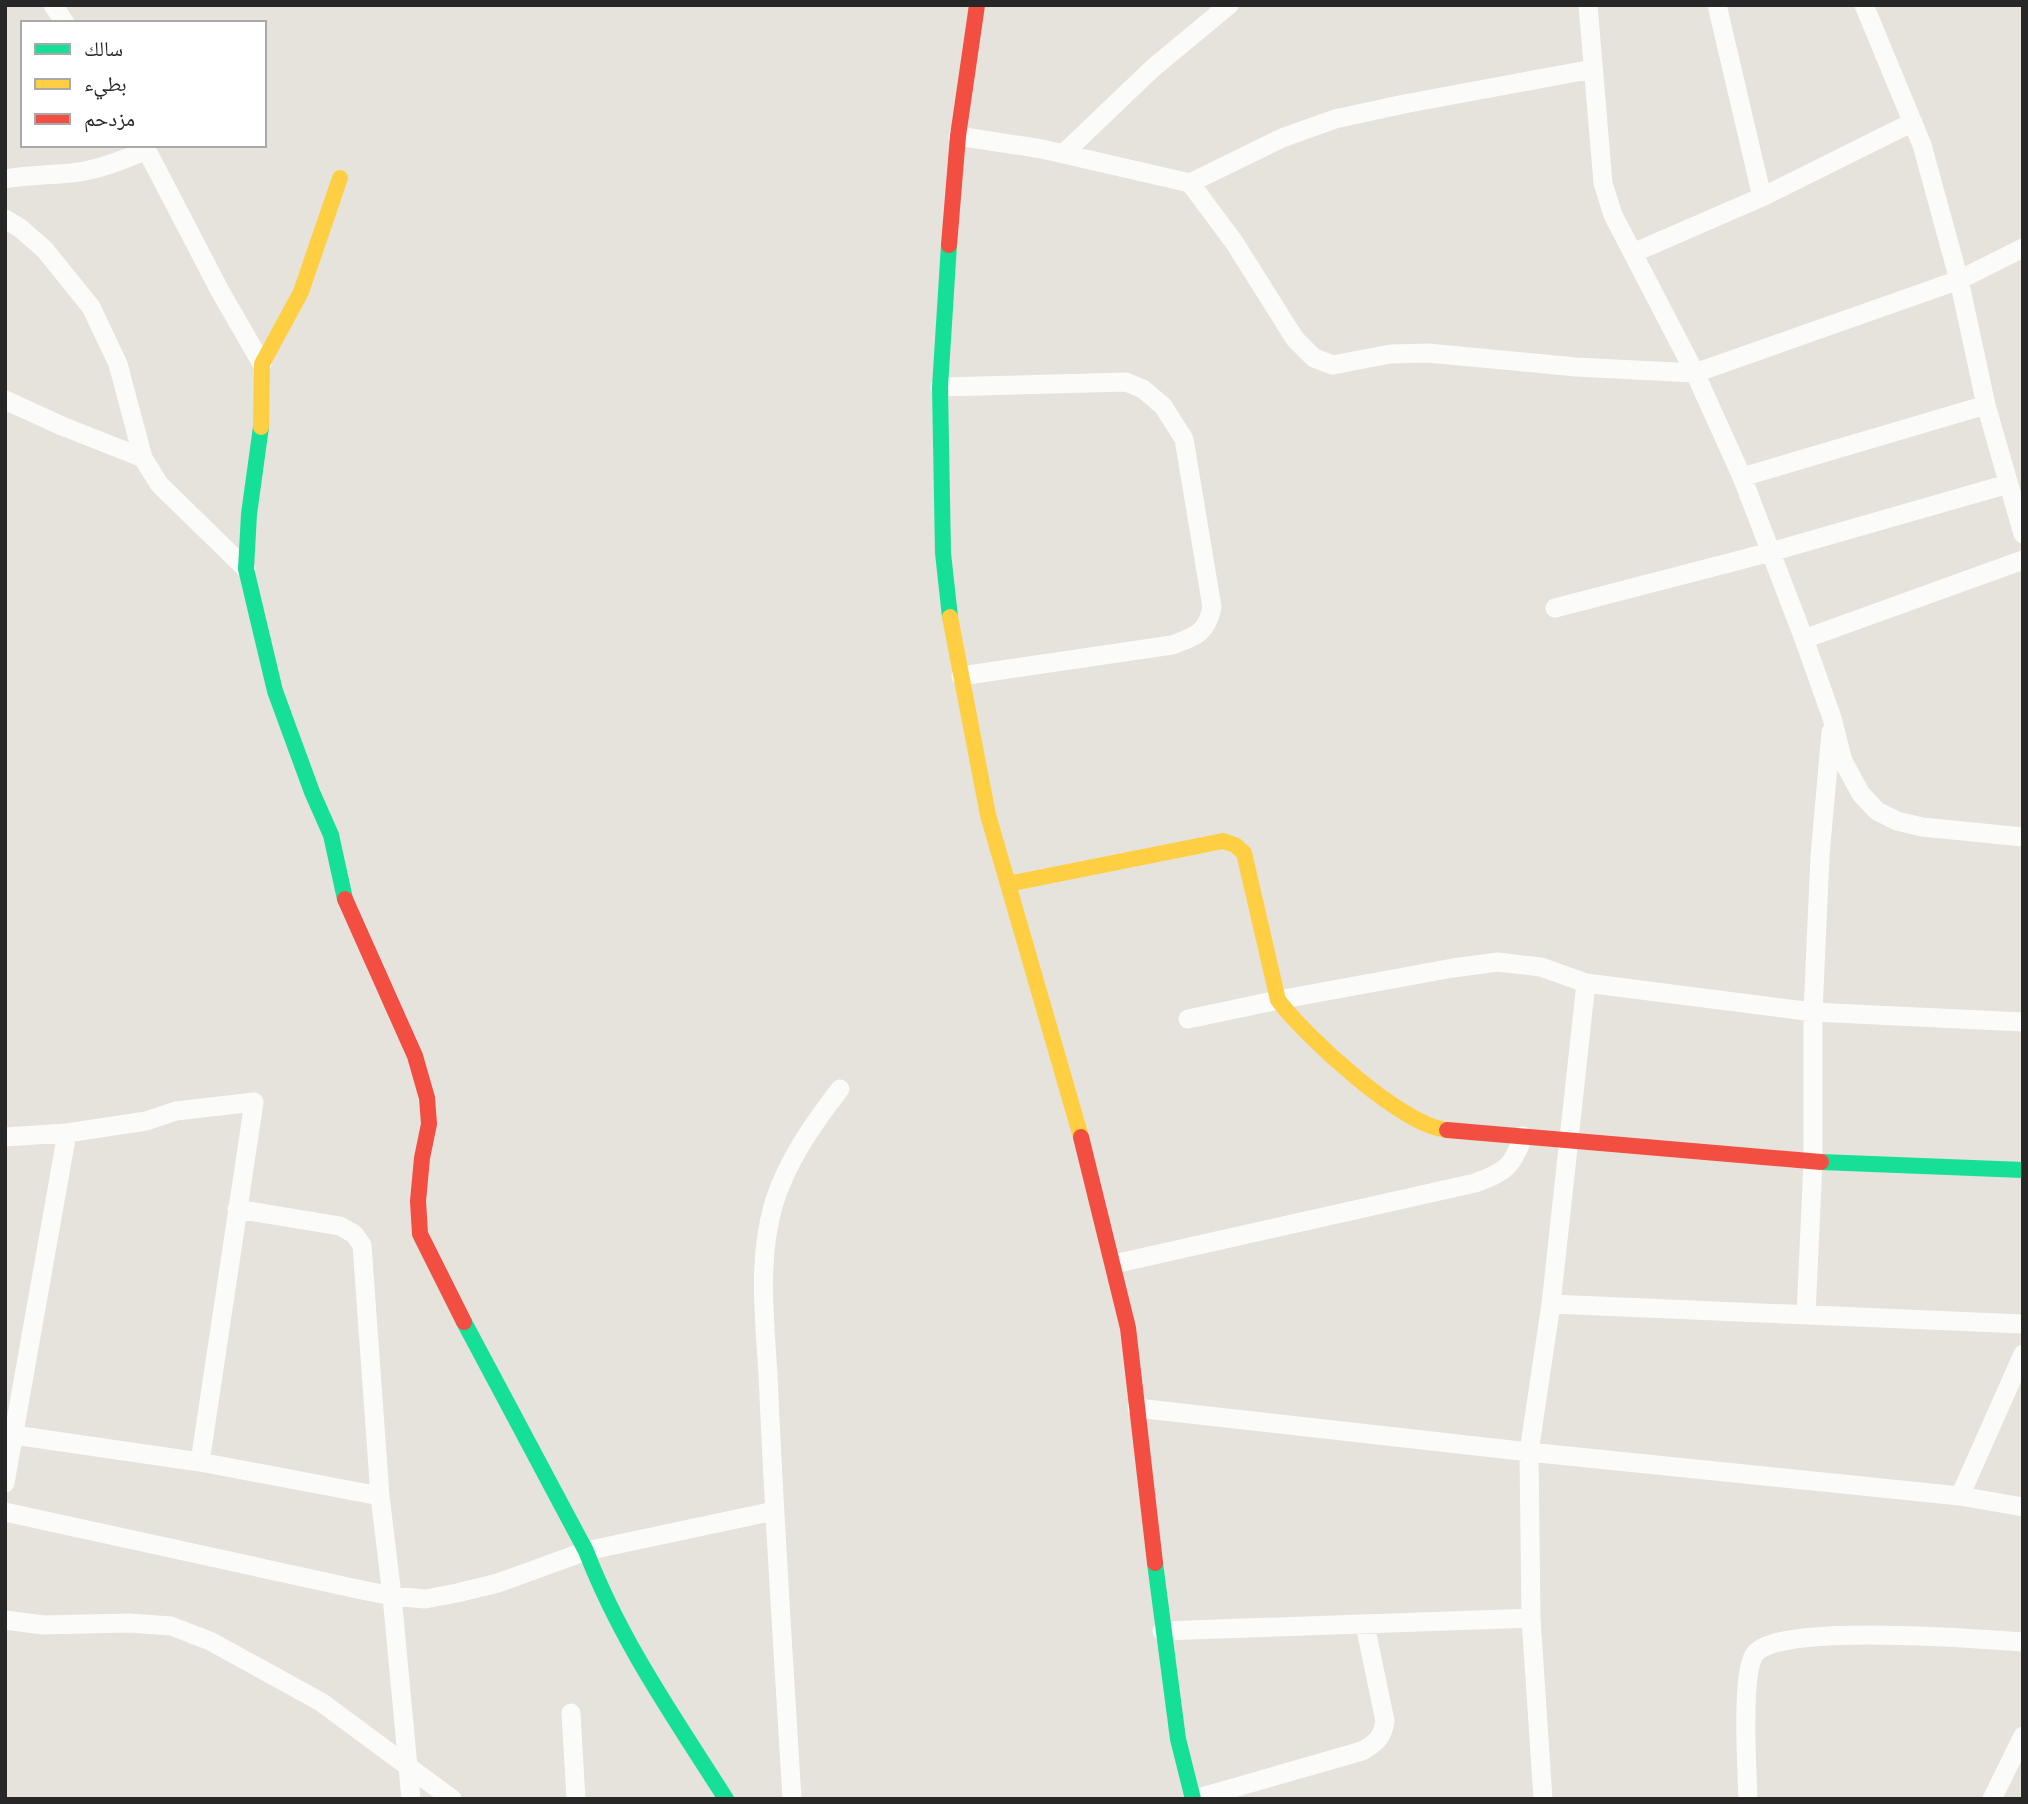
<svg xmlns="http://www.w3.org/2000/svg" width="2028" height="1804" font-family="Mulish,'Noto Naskh Arabic',sans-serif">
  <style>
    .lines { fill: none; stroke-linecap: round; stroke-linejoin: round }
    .street { stroke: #fbfbfa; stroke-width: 19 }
    .fast { stroke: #16e098; stroke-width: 16 }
    .slow { stroke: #ffcf43; stroke-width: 16 }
    .jam { stroke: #f24e42; stroke-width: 16 }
  </style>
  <rect width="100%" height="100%" fill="#e6e2dc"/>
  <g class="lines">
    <path class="street" d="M53,5L65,23
      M1588,5L1603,183L1613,215L1695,373L1742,477L1804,639L1832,718L1843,761L1861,794L1877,811L1897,821L1922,827L2023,837
      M1717,5L1762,197
      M1864,5L1922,145L1959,280L1986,405L2023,534
      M958,136L1042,149L1190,183L1282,138L1335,119L1404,104L1593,69
      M144,145L220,291L262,364
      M1063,154L1153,68L1229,5
      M5,179C28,175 50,175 72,173C98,170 123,160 147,150
      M1190,183L1234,242L1295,339L1314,358L1333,365L1390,354L1428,353L1576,367L1695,373L1959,280L2023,248
      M5,219L20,228L45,250L91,307L118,364L143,458L159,484L246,569
      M1633,253L1762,197L1913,122
      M940,387L1126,382L1143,389L1163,406L1184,439L1212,607C1207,633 1196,636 1172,645L961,676
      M5,400L62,426L143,458
      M1742,477L1986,405
      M1555,608L1771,552L2008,484
      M1804,639L2023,560
      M1188,1019L1278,1000L1453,968L1498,962L1541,967L1586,983L1813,1012L2023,1022
      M5,1137L67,1133L146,1121L176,1111L254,1102L200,1462
      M237,1209L340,1226L354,1234L362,1245L380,1496
      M1114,1264L1475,1183C1505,1172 1513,1167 1523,1136
      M1551,1304L2023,1324
      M1806,1315L1813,1162V1012L1820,856L1831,732
      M1137,1408L1529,1452L1960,1496L2023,1507
      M14,1435L200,1462L380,1496L392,1596L411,1799
      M5,1483L67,1133
      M1960,1496L2023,1354
      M5,1512L362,1590L392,1596L425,1599L457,1593L498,1583L586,1551L774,1511
      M5,1620L43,1625L129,1623L171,1626L210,1641L321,1702L452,1799
      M1162,1631L1531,1618
      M571,1713L576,1799
      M792,1799C784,1665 775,1531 769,1397C767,1332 755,1267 774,1203C787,1161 813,1124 840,1089
      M1195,1799L1362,1751C1376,1743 1383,1737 1385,1721L1365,1625
      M1543,1799L1531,1618L1529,1452L1551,1304L1586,983
      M1748,1799C1747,1769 1741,1676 1754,1655C1773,1622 1981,1639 2023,1642
      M1992,1799L2023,1736"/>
    <path class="fast" d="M949,245L940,387L943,553L950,617
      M261,427L249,514L246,569L275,691L312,792L331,835L345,899
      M1821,1162L2023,1170
      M464,1322L586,1551C621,1642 674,1717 726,1799
      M1155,1563L1178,1739L1193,1799"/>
    <path class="slow" d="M261,427L262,364L301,292L340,178
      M950,617L988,815L1081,1137
      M1008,884L1223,841L1235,845L1244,853L1278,1000C1306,1037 1402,1126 1447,1130"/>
    <path class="jam" d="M949,245L958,136L977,5
      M345,899L415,1056L427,1098L429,1124L422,1158L418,1201L420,1234L464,1322
      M1447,1130L1821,1162
      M1081,1137L1128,1328L1155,1563"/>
  </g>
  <rect width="2028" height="1804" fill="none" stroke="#272727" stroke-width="14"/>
  <rect x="21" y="21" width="245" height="126" fill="#ffffff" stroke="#a9a9a9" stroke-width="2"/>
  <rect x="35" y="44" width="35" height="10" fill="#16e098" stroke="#a9a9a9" stroke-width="2"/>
  <text x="84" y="56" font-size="21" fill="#272727">سالك</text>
  <rect x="35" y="79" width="35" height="10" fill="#ffcf43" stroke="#a9a9a9" stroke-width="2"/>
  <text x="84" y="91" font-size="21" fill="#272727">بطيء</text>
  <rect x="35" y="114" width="35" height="10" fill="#f24e42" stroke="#a9a9a9" stroke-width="2"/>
  <text x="84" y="126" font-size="21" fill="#272727">مزدحم</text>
</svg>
